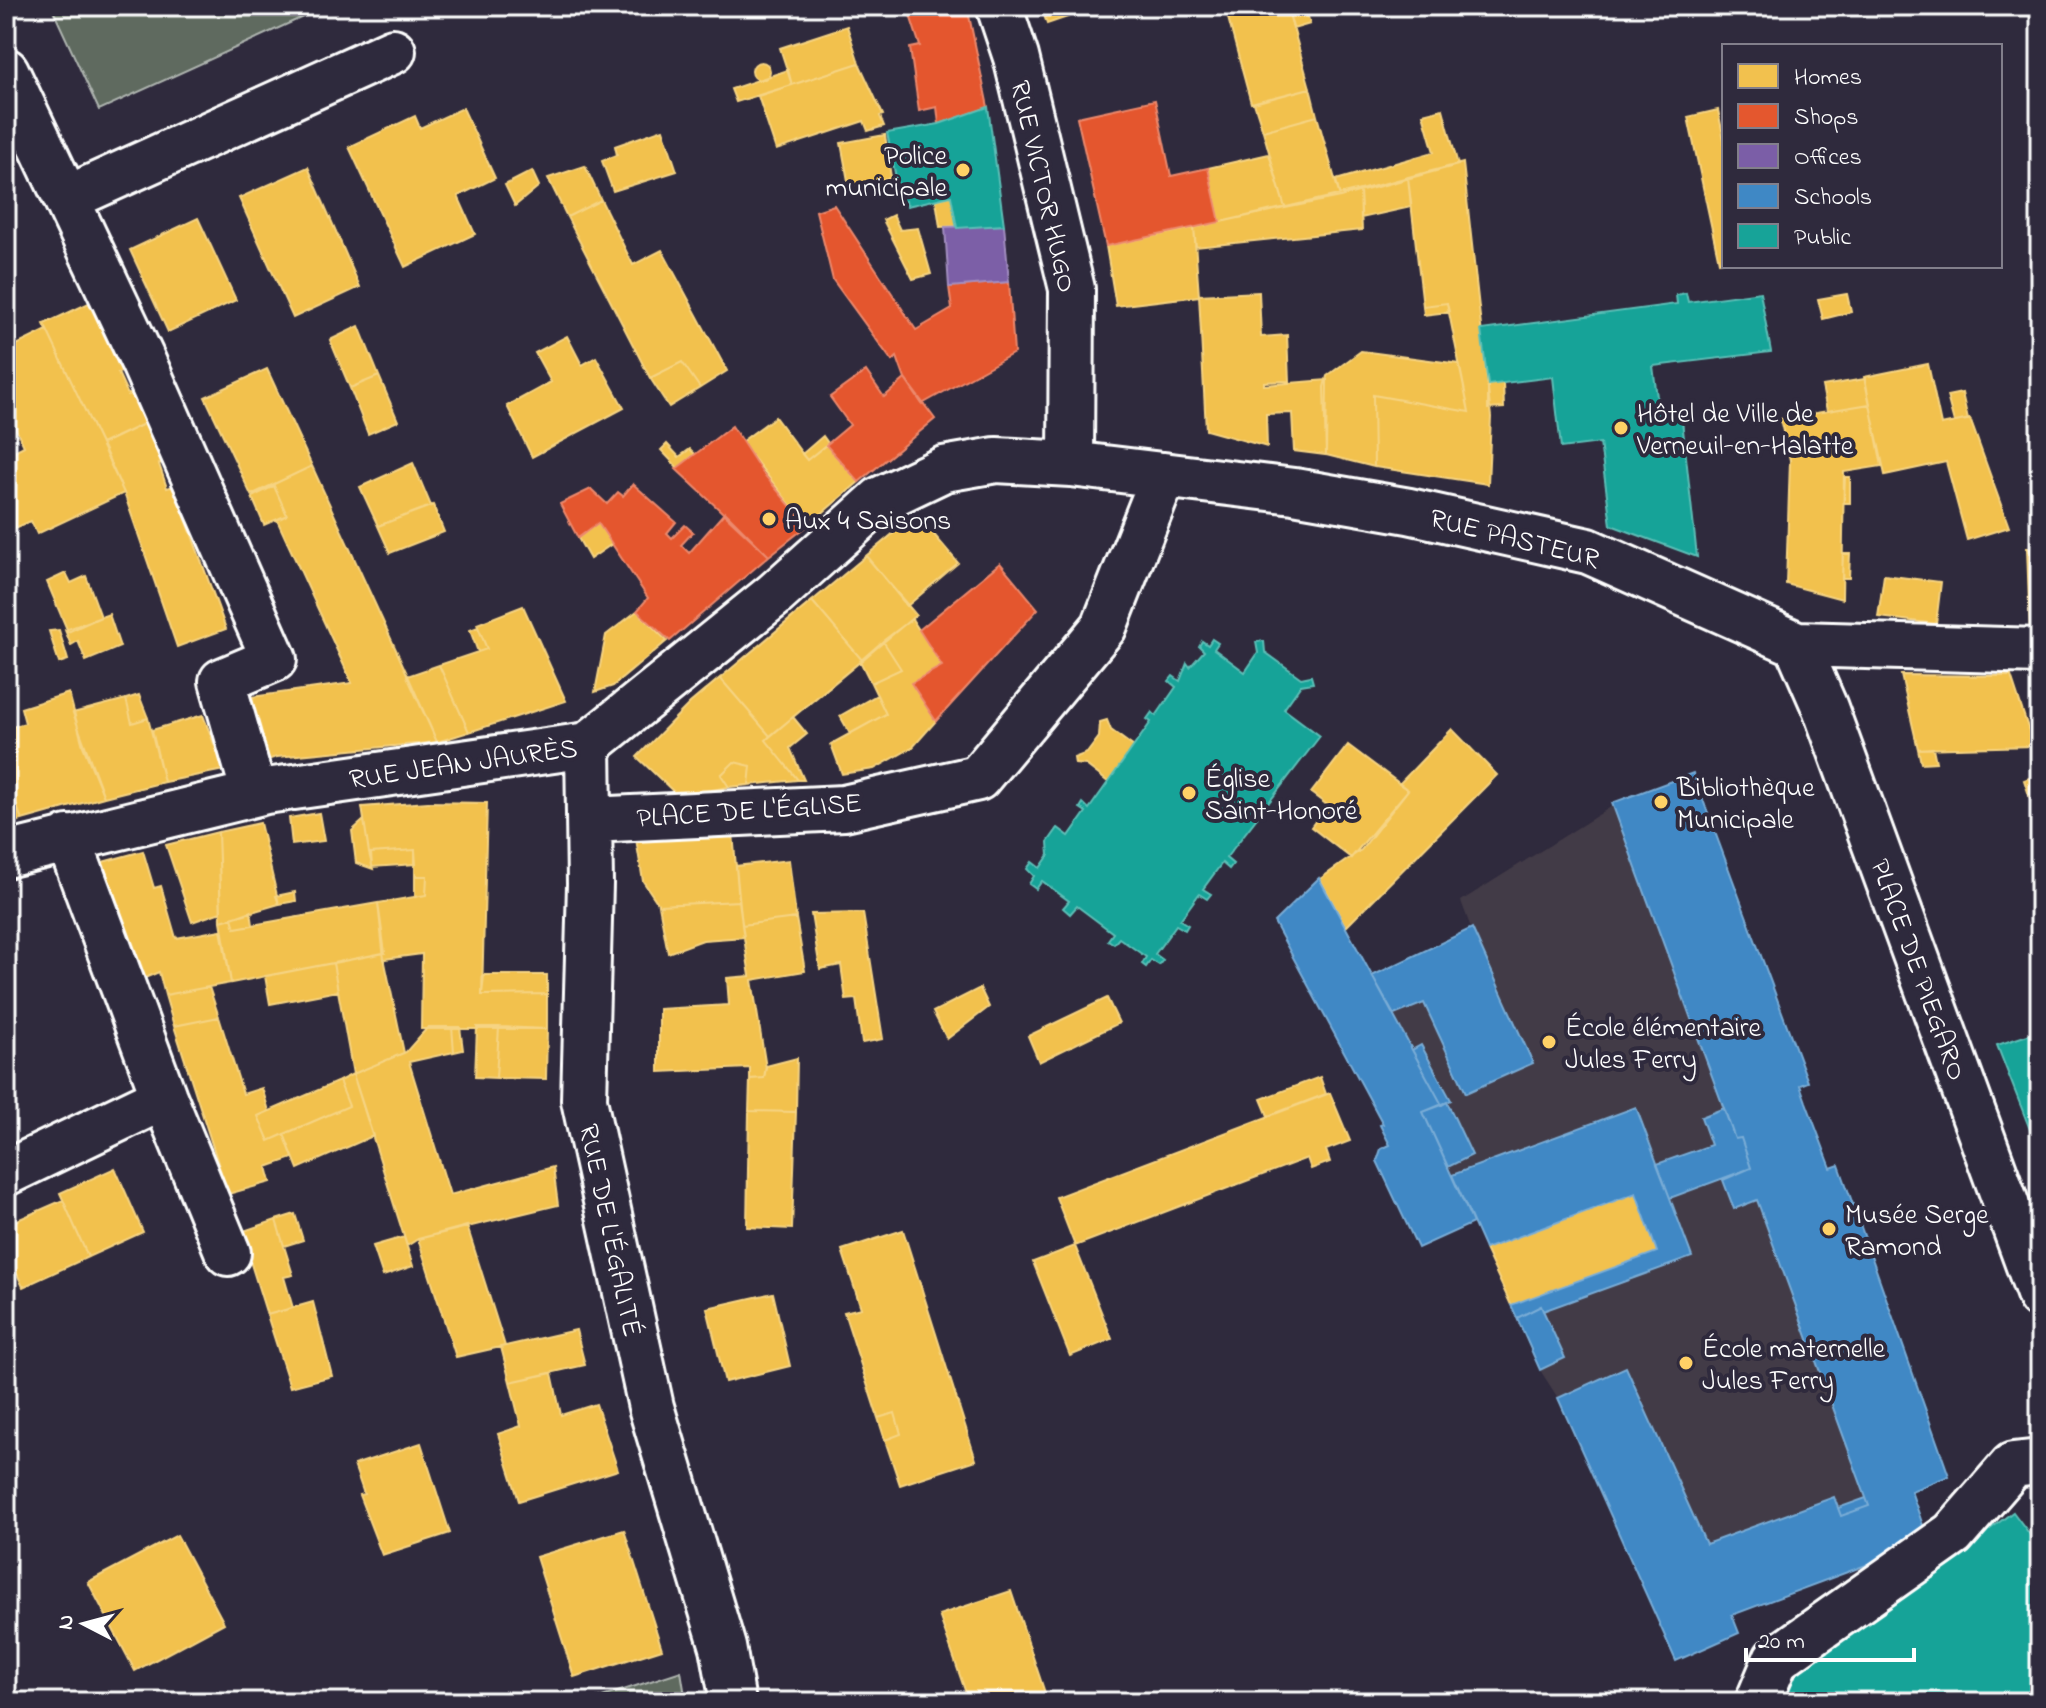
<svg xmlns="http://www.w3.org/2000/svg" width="2046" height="1708" font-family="'Indie Flower',sans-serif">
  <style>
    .built { fill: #433b47 }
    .green { fill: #5e6a5f; stroke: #aeb4af; stroke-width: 2 }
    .homes { fill: #f2c14e; stroke: #f6d483; stroke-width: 2 }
    .shops { fill: #e4572e; stroke: #ec896d; stroke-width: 2 }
    .offices { fill: #7b5ea7; stroke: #a38ec1; stroke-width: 2 }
    .schools { fill: #3f88c5; stroke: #79acd6; stroke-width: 2 }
    .public { fill: #17a398; stroke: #5dbfb7; stroke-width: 2 }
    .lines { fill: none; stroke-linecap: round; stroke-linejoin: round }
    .minor-casing { stroke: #fff; stroke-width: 50 }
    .minor { stroke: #2f2a3d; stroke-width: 44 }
    .poi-dot { fill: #ffd166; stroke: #2f2a3d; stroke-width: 3 }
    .labels { text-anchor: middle; stroke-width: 8; stroke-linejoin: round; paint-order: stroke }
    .poi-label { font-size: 28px; fill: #fff; stroke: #2f2a3d; text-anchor: start }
    .street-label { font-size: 28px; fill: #fff; stroke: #2f2a3d }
  </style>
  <rect width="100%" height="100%" fill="#2f2a3d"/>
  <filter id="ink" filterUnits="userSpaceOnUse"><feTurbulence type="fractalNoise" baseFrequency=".0125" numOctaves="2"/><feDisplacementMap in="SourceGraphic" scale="16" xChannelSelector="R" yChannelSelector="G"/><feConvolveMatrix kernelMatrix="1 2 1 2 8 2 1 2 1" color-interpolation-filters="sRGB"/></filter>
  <g filter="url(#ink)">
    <path class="built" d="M1614,805L1724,1108L1701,1117L1711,1145L1657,1164L1636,1107L1452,1175L1372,976L1471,928L1461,901Z
      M1723,1179L1734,1209L1757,1200L1866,1498L1838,1508L1833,1497L1706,1544L1626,1367L1558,1398L1540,1370L1543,1311L1670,1198Z"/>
    <path class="green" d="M51,6H327L99,110Z
      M681,1671L686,1702H587Z"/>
    <path class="homes" d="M1041,6H1100L1047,24Z
      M1225,6H1274L1228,18Z
      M1274,6H1287L1310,88L1251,103L1228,18Z
      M1287,6H1305L1310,24L1293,29Z
      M847,26L859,63L792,85L780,48Z
      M752 71a9 9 0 1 1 18 0a9 9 0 1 1-18 0Z
      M859,63L883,115L880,116L884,126L868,131L864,121L776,150L758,96Z
      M788,70L792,85L736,102L731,89Z
      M1310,88L1317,116L1263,131L1254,103Z
      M463,108L495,178L458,196L475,234L405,267L349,147L415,116L420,128Z
      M1443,109L1458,165L1340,197L1336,180L1434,152L1423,114Z
      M1718,110L1724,140V261L1719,262L1688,117Z
      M1317,116L1340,197L1285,208L1263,131Z
      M663,129L677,171L613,191L602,161L617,155L615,146Z
      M885,135L891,178L849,186L841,143Z
      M1269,154L1285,208L1220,222L1208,168Z
      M1463,163L1491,417L1488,484L1374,467L1373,395L1469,412L1447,303L1423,306L1408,177Z
      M585,166L601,200L567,217L548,178Z
      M308,167L360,287L293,318L239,198Z
      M532,171L539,186L515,206L505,185Z
      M1408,177L1411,207L1361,218L1360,190Z
      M1360,190L1362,230L1196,247L1194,228Z
      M951,196L957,226L940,227L936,200Z
      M601,200L633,265L662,250L727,371L700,388L682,362L650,378L567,217Z
      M893,215L900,230L918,228L931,274L913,279L883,220Z
      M198,218L236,300L168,332L130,250Z
      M1194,228L1199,296L1116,306L1106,246Z
      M1259,292L1261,337L1287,335L1289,381L1264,382V385L1327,380L1326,455L1294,451L1292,413L1266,414L1267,447L1206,430L1199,295Z
      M1847,294L1851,312L1823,319L1818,299Z
      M93,301L125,371L118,373L128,395L134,392L148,422L101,444L44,324Z
      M1447,303L1449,312L1424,315L1423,306Z
      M359,326L379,376L350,388L330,340Z
      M47,330L124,493L37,534L31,521L6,532V489L14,485L6,467V455L24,446L6,408V350Z
      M567,336L582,365L596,357L624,408L532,457L507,406L551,382L535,353Z
      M1361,351L1459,364L1469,412L1373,395L1374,467L1326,455L1324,387L1327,376Z
      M682,362L700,388L669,407L650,378Z
      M1928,364L1941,425L1970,419L2009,527L1967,540L1946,462L1885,475L1864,377Z
      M267,369L312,466L251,495L205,397Z
      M379,376L398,421L368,434L350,388Z
      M1865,379L1870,404L1827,411L1822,386Z
      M1503,383L1504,408L1488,409V385Z
      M1962,393L1968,420L1954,422L1947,396Z
      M1870,404L1882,466L1844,472L1842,599L1786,584L1790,460L1780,419Z
      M775,417L807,460L826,445L859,482L807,526L741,442Z
      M148,422L166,461L159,464L167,488L174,486L226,629L177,647L124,493L102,444Z
      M823,436L828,443L807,460L802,454Z
      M667,444L679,457L690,449L695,454L678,468L661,450Z
      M413,463L431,506L378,526L360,487Z
      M312,466L408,676L437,742L277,757L260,762L251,697L352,683L277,520L287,515L274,486L251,495Z
      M1845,477H1850V503H1844Z
      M274,486L287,515L264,525L252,497Z
      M433,505L444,532L390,553L378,526Z
      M598,523L612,544L590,559L578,538Z
      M901,527L931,531L958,563L907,606L866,556Z
      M2027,548H2040V630L2030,631Z
      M1843,554H1850L1849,578H1842Z
      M866,556L916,615L862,660L812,601Z
      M66,573L71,583L86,576L101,617L68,632L47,582Z
      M1884,575L1941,582L1936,624L1878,617Z
      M812,601L862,660L770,736L720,678Z
      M523,606L566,701L469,732L439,665L487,649L477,624Z
      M637,611L667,641L613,686L595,692L606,635Z
      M109,614L120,647L86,661L78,641L71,645L65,630Z
      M912,619L942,666L911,683L936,721L913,747L874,769L842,774L831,744L886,714L871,683L901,669L883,641Z
      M478,627L487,649L478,652L470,630Z
      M59,630L68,660L59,663L49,631Z
      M883,641L901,669L871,683L860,661Z
      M439,665L469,732L437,742L407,676Z
      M1901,675L2011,676L2034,746L1918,749Z
      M720,678L770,736L766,740L798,780L749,785L751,766L734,762L721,775L729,787L678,796L637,757L690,703Z
      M69,693L83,746L104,797L22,820L6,776V729L25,723L21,708Z
      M139,695L148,718L132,723L126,699Z
      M877,695L886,714L850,734L840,716Z
      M126,699L132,723L148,718L164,782L104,797L73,713Z
      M203,715L224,770L164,782L152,730Z
      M793,717L807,734L790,748L804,780H798L766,740Z
      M1107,720L1111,730L1134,747L1108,782L1086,765L1075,764L1074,758L1087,753L1099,737L1100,722Z
      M1452,729L1497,775L1346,927L1320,879L1361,850L1408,790L1399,784Z
      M1348,745L1408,790L1351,858L1311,827L1327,805L1311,793Z
      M1933,748L1936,762L1921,763L1918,749Z
      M734,762L751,766L749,785L729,787L721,775Z
      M2040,774V828L2024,780Z
      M6,776L22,820L6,824Z
      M428,802L487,803L482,995L547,994V1029H421L422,954L384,959L378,903L426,895L427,876H415V850L369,853L362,807Z
      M319,813L324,841L292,845L289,818Z
      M364,820L369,853L373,869L356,863L352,831Z
      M260,823L279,904L221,921L218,832Z
      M218,832L221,912L192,922L166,845Z
      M733,833L739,901L659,905L643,881L636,839Z
      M415,850L416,864L372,867L371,853Z
      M143,851L154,888L161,886L176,938L221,930L231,983L165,995L159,972L145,978L99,863Z
      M789,860L796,918L742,925L736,866Z
      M415,876H427L426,895L415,897Z
      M295,892L296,901L279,904L276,896Z
      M739,901L744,937L703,940L668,953L659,905Z
      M378,903L385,953L231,983L221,921L232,918L235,928Z
      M251,911L253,925L235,928L232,918Z
      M863,913L883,1039L862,1043L856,999L846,1000L841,965L820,969L811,914Z
      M796,918L805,971L752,980L766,1068L764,1078L750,1079V1068L659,1072V1009L729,1005L727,978L750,976L742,925Z
      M383,953L404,1053L353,1074L333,963Z
      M333,963L338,991L270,1004L265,976Z
      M484,975H547V994L482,995Z
      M209,987L219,1017L174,1026L165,995Z
      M980,988L989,1007L947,1039L933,1012Z
      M1107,998L1119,1023L1039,1062L1028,1036Z
      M219,1017L243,1094L262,1088L269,1111L258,1116L269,1141L284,1134L293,1158L267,1167L271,1182L228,1194L174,1026Z
      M428,1027H452L454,1052L409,1062L450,1195L553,1167L558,1205L418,1239L407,1246L353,1074L406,1052Z
      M452,1027H460L463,1050L454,1052Z
      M477,1027H499L496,1078L475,1077Z
      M499,1027L547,1029L546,1079L496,1078Z
      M797,1058L796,1112L749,1111L750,1079L764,1078L766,1066Z
      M353,1074L373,1136L298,1169L284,1134L349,1106L339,1081Z
      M1320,1077L1326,1094L1268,1116L1261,1099Z
      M339,1081L349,1106L269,1141L258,1116Z
      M1330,1093L1350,1141L1326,1150L1330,1162L1311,1169L1307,1158L1075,1246L1056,1197Z
      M749,1111L796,1112L792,1229L747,1227Z
      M115,1168L143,1232L88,1257L60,1193Z
      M1636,1193L1657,1252L1511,1305L1485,1249Z
      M63,1200L88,1257L23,1287L6,1250V1225Z
      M295,1214L303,1240L284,1246L276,1220Z
      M276,1220L293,1275L284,1277L293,1308L267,1315L241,1232Z
      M467,1226L505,1346L456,1357L418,1239Z
      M903,1230L976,1460L900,1485L885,1440L901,1434L895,1413L878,1418L844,1312L861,1308L842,1250Z
      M404,1237L413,1266L383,1276L373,1246Z
      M1075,1246L1112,1339L1070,1356L1033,1262Z
      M773,1293L790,1366L725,1382L707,1308Z
      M313,1302L332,1376L290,1387L267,1315Z
      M576,1330L585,1365L510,1382L501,1347Z
      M552,1373L561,1415L596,1404L618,1470L519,1501L498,1434L521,1426L510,1382Z
      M895,1413L901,1434L885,1440L878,1418Z
      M421,1443L450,1533L382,1555L359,1495L364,1494L354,1465Z
      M624,1530L662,1649L574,1677L536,1557Z
      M177,1535L224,1623L135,1671L88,1582Z
      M1011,1591L1048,1702H969L939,1615Z"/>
    <path class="shops" d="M907,6H967L988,107L939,124L937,107L919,111L910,48L920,46Z
      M1155,100L1171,176L1208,168L1220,222L1106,246L1077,117Z
      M834,205L916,330L952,309L949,287L1009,282L1014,353L922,404L905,379L897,357L892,361L833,280L816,211Z
      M866,371L884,397L905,379L935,419L859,482L826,445L850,425L830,397Z
      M732,426L762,472L807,526L769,556L676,469Z
      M633,484L676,522L667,533L672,538L685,525L693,532L681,545L689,553L725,512L769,556L670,641L637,611L648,598L598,523L578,538L560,504L591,489L607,504L618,492L623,496Z
      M1000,563L1038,609L936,721L911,683L942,666L919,630Z"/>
    <path class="offices" d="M1004,225L1009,282L949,287L945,227Z"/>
    <path class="schools" d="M1693,773L1808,1082L1800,1085L1806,1102L1831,1168L1839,1165L1949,1476L1911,1491L1926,1534L1893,1555L1732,1615L1739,1633L1676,1661L1558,1398L1626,1367L1706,1544L1834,1497L1841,1516L1869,1506L1757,1200L1734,1209L1723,1180L1751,1168L1741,1138L1735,1139L1612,803Z
      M1319,878L1442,1105L1423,1112L1473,1223L1418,1248L1377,1161L1381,1149L1390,1145L1380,1125L1383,1124L1274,922Z
      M1472,928L1533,1063L1466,1093L1424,1003L1394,1015L1372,976Z
      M1421,1045L1451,1100L1442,1105L1412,1050Z
      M1447,1102L1472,1155L1448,1167L1423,1112Z
      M1636,1107L1692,1257L1543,1311L1541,1306L1517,1318L1511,1305L1657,1252L1636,1193L1485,1249L1452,1175Z
      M1724,1108L1735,1139L1741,1138L1751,1168L1670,1198L1657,1164L1711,1145L1701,1117Z
      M1541,1306L1565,1358L1540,1370L1517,1318Z
      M1866,1498L1869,1506L1841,1516L1838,1508Z"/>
    <path class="public" d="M988,107L1004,225L957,228L951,196L907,206L906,201L901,203L887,133L939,124Z
      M1760,292L1771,352L1653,366L1659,413L1681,411L1697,557L1611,525L1600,443L1561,448L1553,377L1488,385L1481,330L1677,304L1676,295L1686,293L1688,302Z
      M1212,639L1218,643L1214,649L1245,672L1258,653L1256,642L1264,641L1265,652L1301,678L1311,676L1313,683L1301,685L1284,709L1320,736L1226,858L1233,864L1229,869L1222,863L1203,889L1211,894L1207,899L1199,894L1180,920L1188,925L1185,930L1176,925L1155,954L1163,960L1159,965L1151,960L1146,967L1142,964L1146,957L1119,938L1114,944L1108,940L1113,933L1077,906L1070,914L1063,908L1069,901L1042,881L1036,889L1029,884L1034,876L1027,869L1032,862L1040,868L1049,855L1048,842L1058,828L1069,836L1086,812L1080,808L1083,803L1089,809L1151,722L1147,719L1152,712L1156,716L1176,687L1169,681L1173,676L1180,681L1187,663L1190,667L1204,651L1199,646L1202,641L1208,645Z
      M2040,1031V1155L1997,1045Z
      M2013,1512L2040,1548V1702H1794L1781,1684Z"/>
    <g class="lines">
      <g class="minor-casing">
        <path id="minor" d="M999,6L1016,57L1072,289L1071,464
          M6,71L142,359L274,659L222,681L254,793
          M68,198L393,51
          M1797,644L1825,708L2040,1296
          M588,745L590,884L584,1100L651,1407L723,1647L733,1702
          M590,820L844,808L978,778L1104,627L1164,475
          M68,838L164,1097L228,1253
          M6,855L266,791L588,745L774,595L881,499L944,469L996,460L1071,464L1294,491L1409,511L1588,551L1797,644L2040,651
          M6,1173L164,1097
          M1758,1702L1776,1659L1953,1534L2013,1465L2040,1462"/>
      </g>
      <use href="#minor" class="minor"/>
    </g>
  </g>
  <g class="poi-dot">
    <circle cx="963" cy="170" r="8"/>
    <circle cx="1621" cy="428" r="8"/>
    <circle cx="769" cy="519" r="8"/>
    <circle cx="1189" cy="793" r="8"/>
    <circle cx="1661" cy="802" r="8"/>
    <circle cx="1549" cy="1042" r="8"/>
    <circle cx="1829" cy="1229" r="8"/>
    <circle cx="1686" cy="1363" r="8"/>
  </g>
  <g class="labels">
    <g class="poi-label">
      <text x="947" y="164" text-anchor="end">Police<tspan x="947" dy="32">municipale</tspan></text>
      <text x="1637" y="422">Hôtel de Ville de<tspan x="1637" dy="32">Verneuil-en-Halatte</tspan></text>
      <text x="785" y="529">Aux 4 Saisons</text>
      <text x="1205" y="787">Église<tspan x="1205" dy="32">Saint-Honoré</tspan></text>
      <text x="1677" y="796">Bibliothèque<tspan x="1677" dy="32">Municipale</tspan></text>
      <text x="1565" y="1036">École élémentaire<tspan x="1565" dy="32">Jules Ferry</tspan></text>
      <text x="1845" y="1223">Musée Serge<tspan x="1845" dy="32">Ramond</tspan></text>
      <text x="1702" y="1357">École maternelle<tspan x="1702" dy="32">Jules Ferry</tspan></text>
    </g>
    <g class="street-label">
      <text transform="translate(1045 186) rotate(77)" y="10">RUE VICTOR HUGO</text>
      <text transform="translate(1515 537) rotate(14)" y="10">RUE PASTEUR</text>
      <text transform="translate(463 762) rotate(-8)" y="10">RUE JEAN JAURÈS</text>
      <text transform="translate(749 809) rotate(-4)" y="10">PLACE DE L'ÉGLISE</text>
      <text transform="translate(1920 969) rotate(70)" y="10">PLACE DE PIEGARO</text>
      <text transform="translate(612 1230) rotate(78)" y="10">RUE DE L'ÉGALITÉ</text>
    </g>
  </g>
  <rect width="2046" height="1708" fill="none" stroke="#2f2a3d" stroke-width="32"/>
  <rect x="16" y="16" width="2014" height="1676" fill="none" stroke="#fff" stroke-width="3" filter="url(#ink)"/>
  <rect x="1722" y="44" width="280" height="224" fill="#2f2a3d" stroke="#827f8b" stroke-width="2"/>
  <rect x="1738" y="64" width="40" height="24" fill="#f2c14e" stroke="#827f8b" stroke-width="2"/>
  <text x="1794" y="84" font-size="24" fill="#ffffff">Homes</text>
  <rect x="1738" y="104" width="40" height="24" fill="#e4572e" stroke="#827f8b" stroke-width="2"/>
  <text x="1794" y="124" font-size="24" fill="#ffffff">Shops</text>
  <rect x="1738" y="144" width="40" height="24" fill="#7b5ea7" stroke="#827f8b" stroke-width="2"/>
  <text x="1794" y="164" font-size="24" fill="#ffffff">Offices</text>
  <rect x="1738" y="184" width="40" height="24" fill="#3f88c5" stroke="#827f8b" stroke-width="2"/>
  <text x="1794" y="204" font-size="24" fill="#ffffff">Schools</text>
  <rect x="1738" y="224" width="40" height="24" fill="#17a398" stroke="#827f8b" stroke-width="2"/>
  <text x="1794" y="244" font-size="24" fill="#ffffff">Public</text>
  <g transform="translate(84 1624) rotate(276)" stroke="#2f2a3d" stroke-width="6" paint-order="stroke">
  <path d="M0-6L14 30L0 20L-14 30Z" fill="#ffffff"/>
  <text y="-12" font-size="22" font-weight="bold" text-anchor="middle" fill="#ffffff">N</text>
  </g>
  <path d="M1746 1648v12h168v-12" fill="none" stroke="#ffffff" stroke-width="4"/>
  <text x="1758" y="1648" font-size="24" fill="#ffffff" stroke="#2f2a3d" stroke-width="6" paint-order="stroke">20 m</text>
</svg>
